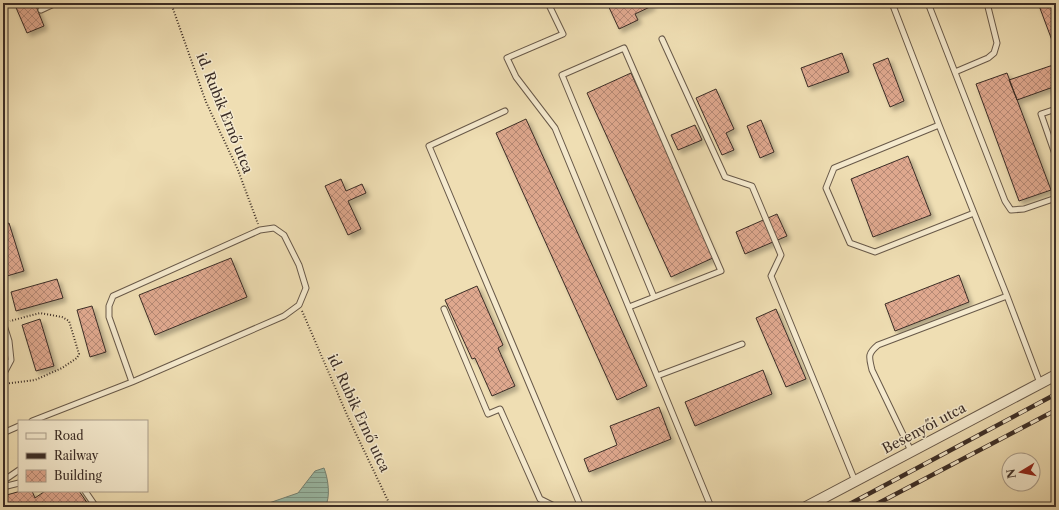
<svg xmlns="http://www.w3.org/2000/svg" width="1059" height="510" font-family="'Libre Caslon Text',serif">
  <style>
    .water { fill: url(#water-rules); stroke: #748375 }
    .building { fill: url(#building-cross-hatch); stroke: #3b2d26; filter: url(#shadow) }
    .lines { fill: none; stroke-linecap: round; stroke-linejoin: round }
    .service-casing { stroke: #685949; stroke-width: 7 }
    .minor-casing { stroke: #685949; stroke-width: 12 }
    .path { stroke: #3b2d26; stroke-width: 2; stroke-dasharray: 1 2; stroke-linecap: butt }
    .service { stroke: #f5eace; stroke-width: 5 }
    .minor { stroke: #f5eace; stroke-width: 10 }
    .rail-casing { stroke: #3b2d26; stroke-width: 4.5 }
    .rail { stroke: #f5eace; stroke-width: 3; stroke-dasharray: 9; stroke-linecap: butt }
    .labels { text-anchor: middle; stroke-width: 3; stroke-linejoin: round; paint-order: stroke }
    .street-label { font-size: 14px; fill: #3b2d26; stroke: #f5eace }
  </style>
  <defs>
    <pattern id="water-rules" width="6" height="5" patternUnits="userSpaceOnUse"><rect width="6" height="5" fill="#9abca9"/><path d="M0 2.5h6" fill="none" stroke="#7f9989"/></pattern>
    <pattern id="building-cross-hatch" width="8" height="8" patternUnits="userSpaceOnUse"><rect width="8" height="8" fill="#dfa88e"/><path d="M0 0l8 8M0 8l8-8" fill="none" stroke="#b68974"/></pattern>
    <filter id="shadow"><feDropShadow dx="3.5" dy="3.5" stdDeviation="2" flood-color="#0004"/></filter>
  </defs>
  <rect width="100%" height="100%" fill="#efdeb3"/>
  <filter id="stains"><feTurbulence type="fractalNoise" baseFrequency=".005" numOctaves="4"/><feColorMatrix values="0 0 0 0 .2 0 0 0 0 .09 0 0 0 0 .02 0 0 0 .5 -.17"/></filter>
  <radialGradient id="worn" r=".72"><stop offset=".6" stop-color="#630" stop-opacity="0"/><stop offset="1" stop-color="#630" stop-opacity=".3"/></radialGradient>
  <path class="water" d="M324,468C328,478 331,497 325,507H264L269,503L298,493L315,471Z"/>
  <path class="building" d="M14,3H43L36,6L44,26L27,33Z
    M607,3H651L652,6L635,14L638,20L619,29Z
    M1038,3H1056V51Z
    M842,53L849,72L808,87L801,68Z
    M888,58L904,101L890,107L873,64Z
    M1056,64V86L1017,100L1009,80Z
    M631,73L715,257L671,277L587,93Z
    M1007,73L1051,190L1019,201L976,84Z
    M716,89L734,129L726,133L734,150L722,155L696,98Z
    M526,119L647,386L617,400L496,133Z
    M761,120L774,152L760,158L747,126Z
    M695,125L702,140L678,150L671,135Z
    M908,156L931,215L873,237L851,179Z
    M341,179L346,191L362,184L366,193L348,201L361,229L348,235L325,186Z
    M777,214L787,236L745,254L736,232Z
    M9,223L24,271L7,276L3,265V225Z
    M231,258L247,297L155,335L139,295Z
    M959,275L969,302L895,331L885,304Z
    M57,279L63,298L16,311L11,292Z
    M477,286L503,345L498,348L515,386L492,396L475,358L472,359L445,300Z
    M92,306L106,352L90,357L77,310Z
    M776,309L806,379L786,387L756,318Z
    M40,319L54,366L36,371L22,325Z
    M763,370L772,394L695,426L685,402Z
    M659,407L671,439L589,472L584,459L617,445L610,426Z
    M21,491H32L35,498L45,491H79L90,507H3V496Z"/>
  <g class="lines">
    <g class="service-casing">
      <path id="service" d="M548,3L563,34L507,58L516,77L555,128L711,507
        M892,3L939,125L1007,296L1040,383
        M928,3L1005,201L1011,210L1024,209L1056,198
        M41,10L56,3
        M662,39L725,177L752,186L781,255L771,276L855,481
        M955,72L988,58L994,53L997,43L987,3
        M1056,109L1041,114L1056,157
        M505,111L429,146L581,507
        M939,125L834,168L826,188L850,243L875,252L974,213
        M629,307L721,271L624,48L562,75L654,297
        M444,309L488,414L500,409L540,499L556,507
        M3,322L9,341L11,360L3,375
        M657,376L742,344
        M32,421L132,382L284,316L299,305L306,288L299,265L284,235L274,228L260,230L113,296L109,306V317L132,382
        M3,433L19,426
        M911,451L872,370C869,357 867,354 878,345L1007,296
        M3,481L19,470
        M3,487L19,483
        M85,491L96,507"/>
    </g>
    <g class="minor-casing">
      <path id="minor" d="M806,507L1056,375"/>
    </g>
    <path class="path" d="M171,3L206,102L238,170L258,224
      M302,311L348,417L391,507
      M3,384L35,380L62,368L77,358L79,354L69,321L62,317L40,313L10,321"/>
    <use href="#service" class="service"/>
    <use href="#minor" class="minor"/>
    <g class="rail-casing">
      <path id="rail" d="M844,507L1056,394
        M871,507L1056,410"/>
    </g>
    <use href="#rail" class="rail"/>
  </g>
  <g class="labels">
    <g class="street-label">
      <text transform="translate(225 113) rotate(68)" y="5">id. Rubik Ernő utca</text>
      <text transform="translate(359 413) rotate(65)" y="5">id. Rubik Ernő utca</text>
      <text transform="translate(924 428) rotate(-28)" y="5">Besenyői utca</text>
    </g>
  </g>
  <rect width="1059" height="510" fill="none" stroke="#efdeb3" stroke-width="16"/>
  <rect x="4" y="4" width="1051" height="502" fill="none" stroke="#3b2d26" stroke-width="2"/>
  <rect x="8" y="8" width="1043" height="494" fill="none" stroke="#3b2d26"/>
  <rect x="18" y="420" width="130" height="72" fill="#f5eace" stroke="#ab9e8b"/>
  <rect x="26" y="433" width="20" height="6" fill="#f5eace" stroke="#ab9e8b"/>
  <text x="54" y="440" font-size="12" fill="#3b2d26">Road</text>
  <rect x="26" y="453" width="20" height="6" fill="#3b2d26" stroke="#ab9e8b"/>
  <text x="54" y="460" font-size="12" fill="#3b2d26">Railway</text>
  <rect x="26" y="470" width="20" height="12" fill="url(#building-cross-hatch)" stroke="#ab9e8b"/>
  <text x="54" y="480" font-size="12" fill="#3b2d26">Building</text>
  <g transform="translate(1021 472) rotate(260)"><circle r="19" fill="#f5eace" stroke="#ab9e8b"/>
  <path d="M0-3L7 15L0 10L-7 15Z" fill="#8f2418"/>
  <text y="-6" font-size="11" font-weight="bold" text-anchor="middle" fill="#3b2d26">N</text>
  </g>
  <rect width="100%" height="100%" filter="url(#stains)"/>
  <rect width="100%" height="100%" fill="url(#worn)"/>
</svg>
